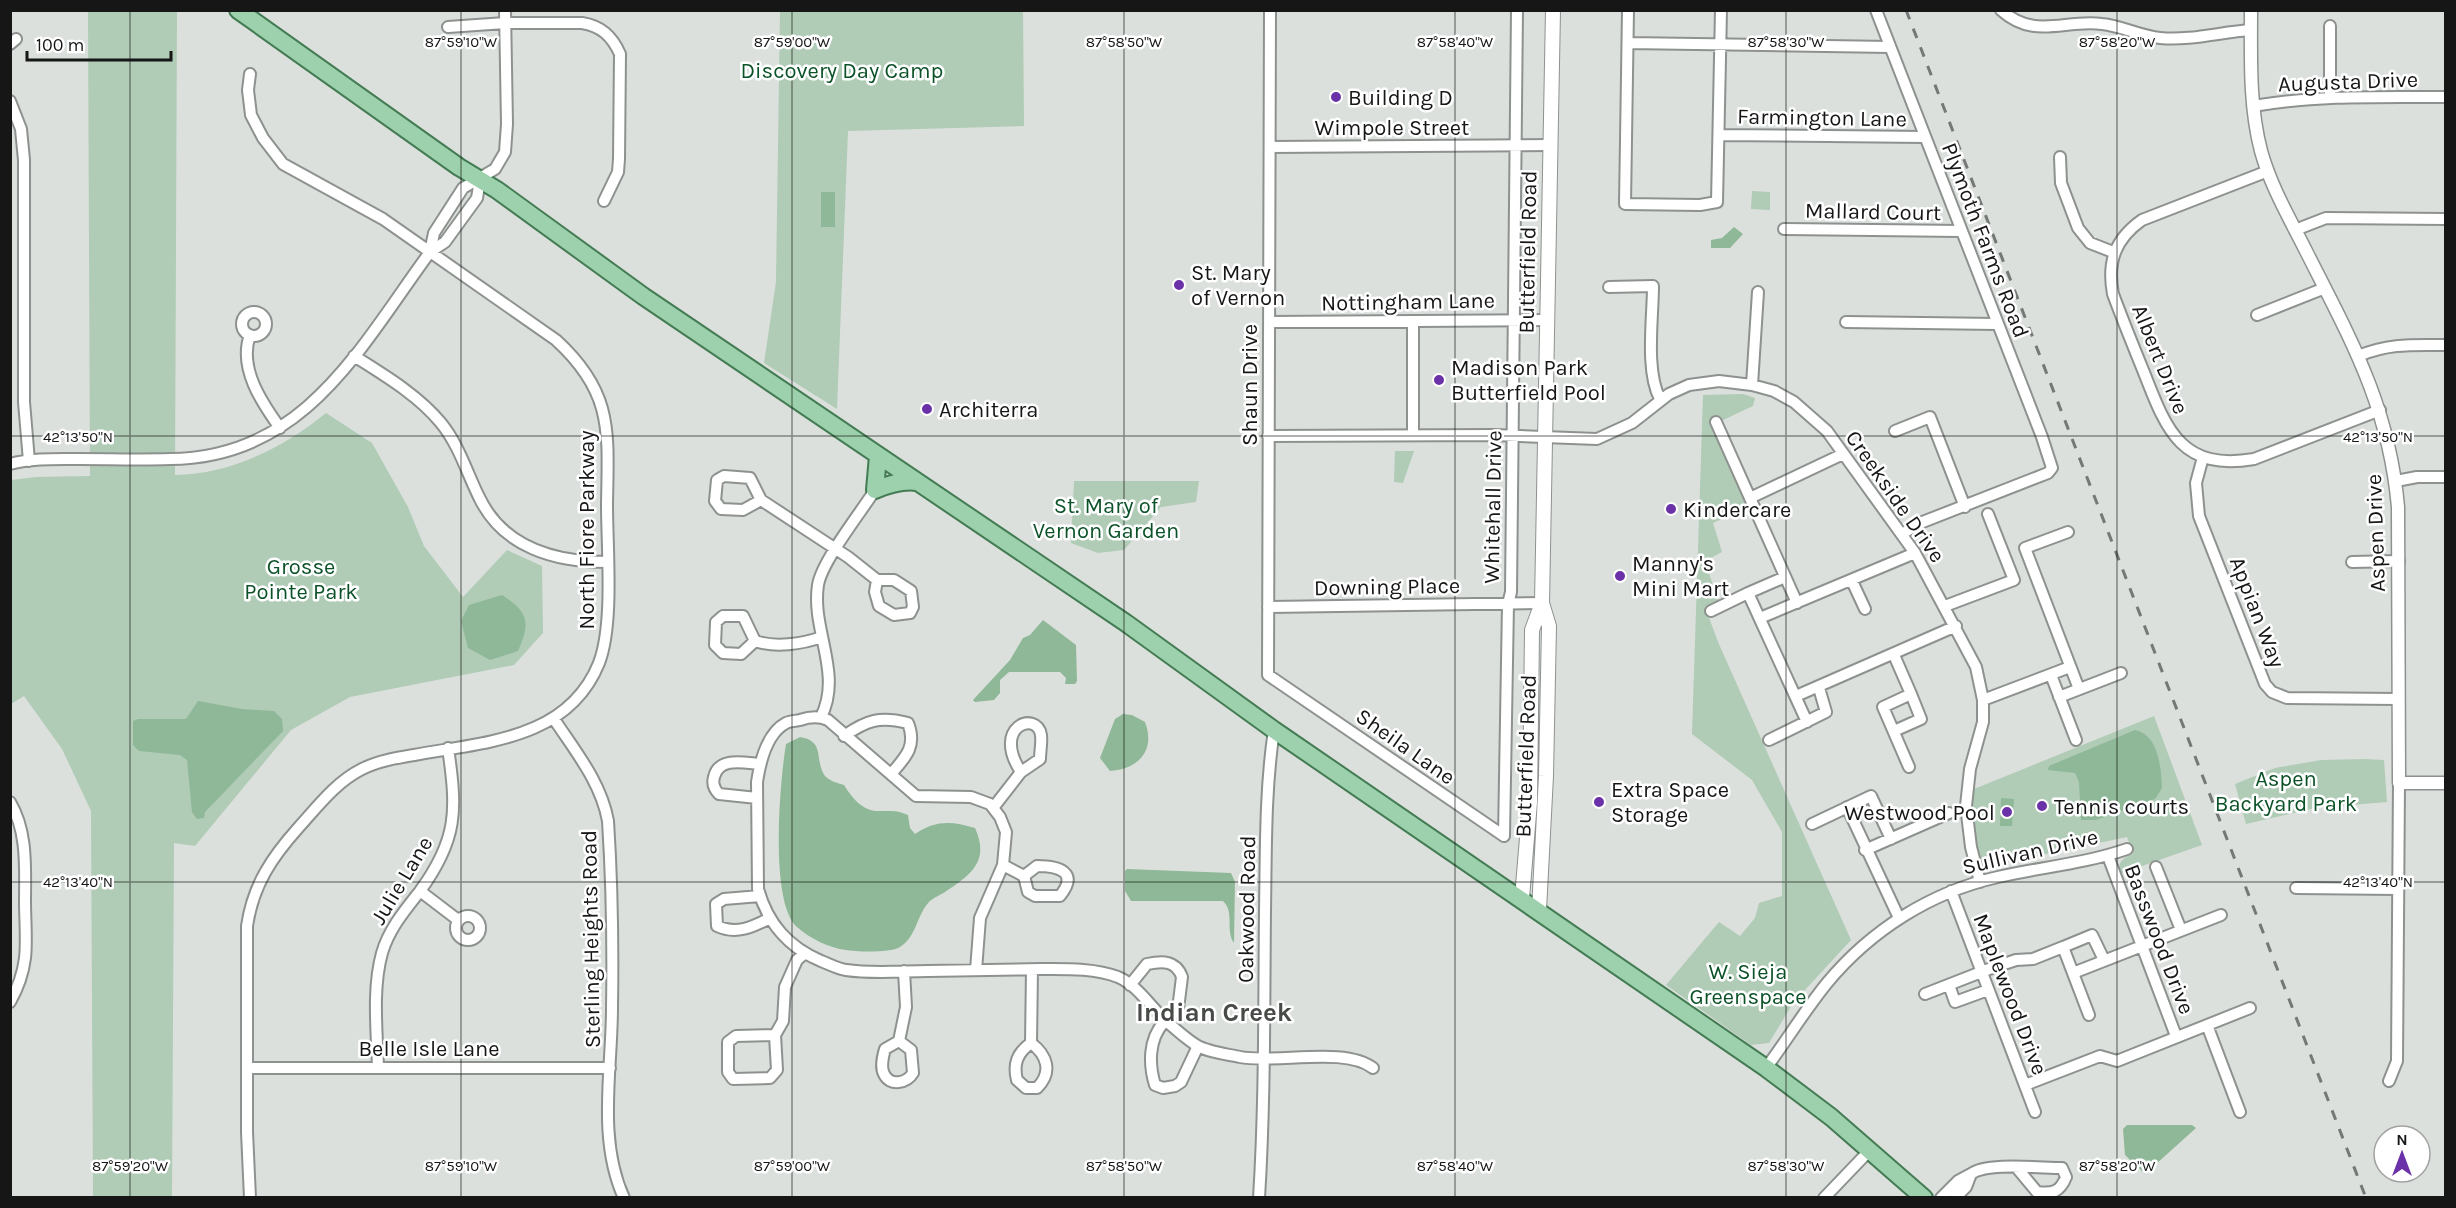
<svg xmlns="http://www.w3.org/2000/svg" width="2456" height="1208" font-family="Karla,sans-serif">
  <style>
    .green { fill: #b0cbb6 }
    .water { fill: #8eb897 }
    .lines { fill: none; stroke-linecap: round; stroke-linejoin: round }
    .minor-casing { stroke: #8e928f; stroke-width: 14 }
    .tertiary-casing { stroke: #8e928f; stroke-width: 15 }
    .secondary-casing { stroke: #8e928f; stroke-width: 16 }
    .primary-casing { stroke: #437b53; stroke-width: 20 }
    .minor { stroke: #fff; stroke-width: 10 }
    .tertiary { stroke: #fff; stroke-width: 12 }
    .secondary { stroke: #fff; stroke-width: 14 }
    .primary { stroke: #9dd0ac; stroke-width: 16 }
    .rail { stroke: #757876; stroke-width: 3; stroke-dasharray: 10 10; stroke-linecap: butt }
    .ticks { fill: none; stroke: #151615; stroke-width: 1.5; stroke-opacity: 0.45 }
    .poi-dot { fill: #6a31a8; stroke: #fff; stroke-width: 2 }
    .labels { text-anchor: middle; stroke-width: 5; stroke-linejoin: round; paint-order: stroke }
    .park-label { font-size: 22px; fill: #0c5228; stroke: #fff }
    .street-label { font-size: 22px; fill: #151615; stroke: #fff }
    .poi-label { font-size: 22px; fill: #151615; stroke: #fff; text-anchor: start }
    .quarter-label { font-size: 26px; font-weight: bold; fill: #474a47; stroke: #fff }
    .ticks-label { font-size: 15px; text-anchor: middle; fill: #151615; stroke: #fff; stroke-width: 5; stroke-linejoin: round; paint-order: stroke }
  </style>
  <rect width="100%" height="100%" fill="#dbe0dc"/>
  <path class="green" d="M88,11H177L175,475C231,474 283,448 326,413L372,443L408,507L424,546L463,597L507,550L542,566L543,633L514,665L350,697L291,730L195,846L174,843L172,1197H93L91,811L62,749L24,696L11,704V480L36,477L90,476Z
    M780,11H1023L1024,126L848,131L837,409L764,363L776,282Z
    M1752,191L1770,192V210L1751,209Z
    M1743,394L1755,398L1753,406L1721,421L1718,417L1709,421L1750,506L1713,523L1722,552L1705,561L1718,600L1705,607L1718,642L1851,940L1793,1003L1769,1043L1751,1045L1666,985L1719,922L1740,936L1755,918L1759,903L1782,896V832L1752,780L1692,734L1703,395Z
    M1395,451H1414L1403,483L1394,482Z
    M1074,481H1199L1196,502L1161,507L1124,550L1098,553L1071,543Z
    M2154,716L2202,845L2119,874C2118,862 2122,858 2133,854L2127,837L1989,866L1981,862L1972,834L1969,791Z
    M2365,759L2384,760L2387,802L2315,808L2246,824L2235,784L2275,768L2321,760Z"/>
  <path class="water" d="M821,192H835V227H821Z
    M1734,227L1743,234L1730,248H1711V240L1722,238Z
    M502,595C528,612 531,622 518,651L490,660L468,648L461,621L469,605Z
    M1043,620L1076,645L1077,681L1075,684H1065L1066,678L1060,672H1009L1000,680V693L994,700L975,702L973,700L1010,660L1023,638L1030,635Z
    M198,701L242,709L274,711L282,719L283,731L205,812L204,818L197,819L192,812L187,760L180,755L139,751L133,745V721L138,719H186Z
    M1123,714L1132,715L1145,722C1156,751 1138,769 1110,771L1100,758L1115,719Z
    M2135,730C2159,735 2161,768 2162,788L2155,799L2096,820H2081L2079,782L2075,773L2048,770L2049,766Z
    M800,737C826,741 814,761 825,776C830,781 837,783 844,785C852,798 863,812 880,811C892,811 897,810 908,815L910,828L915,834C936,820 951,821 975,828C990,861 971,875 945,892C940,895 933,898 929,902C916,916 917,936 900,947C890,953 857,952 846,950C829,948 809,938 797,927C769,902 780,780 786,744Z
    M2001,798L2014,799L2012,826H2000Z
    M1127,869L1231,873L1235,882L1234,943C1225,930 1235,912 1223,901H1131L1125,891V871Z
    M2127,1125H2192L2196,1128L2145,1174L2125,1155L2123,1129Z"/>
  <g class="lines">
    <g class="minor-casing">
      <path id="minor" d="M1270,10L1268,675L1504,836L1508,604L1511,592L1517,10
        M1628,10L1625,204L1700,205L1717,202L1721,10
        M1876,10L2042,437L2052,468L2048,473L1920,523L1902,534
        M2001,10C2034,40 2064,19 2102,24C2122,26 2140,36 2160,38C2190,41 2221,32 2251,30
        M2330,26V96
        M448,27L505,23H582C601,26 612,36 620,54L619,159L618,172L604,201
        M1628,43L1890,47
        M10,44L16,39
        M250,74L248,90L251,115L263,138L283,164L383,219L556,340C614,393 608,432 607,505C607,549 614,624 599,663C568,740 484,742 414,755C396,758 378,761 362,769C336,782 318,806 299,827C272,857 253,885 247,926V1132L250,1198
        M10,101L21,129L24,160V402L29,461
        M2253,106C2317,95 2380,97 2446,97
        M1719,135L1925,137
        M1270,147L1550,145
        M2060,157L2061,183L2078,228L2090,243L2113,252
        M2268,171L2142,220C2115,239 2107,262 2113,294C2123,321 2134,348 2145,375C2167,432 2183,471 2254,459L2380,410
        M1784,229L1961,231
        M2295,230L2326,218L2446,219
        M430,252L434,233L463,188L495,169L505,152L507,124L505,10
        M1609,287L1653,286C1653,318 1645,371 1660,399
        M242 324a12 12 0 1 1 24 0a12 12 0 1 1-24 0Z
        M2257,315L2325,288
        M1269,322L1547,320
        M1846,322L1997,324
        M250,335C238,368 262,403 280,428
        M354,356C384,375 418,395 441,423C459,445 467,473 479,497C503,548 556,562 607,562
        M2358,356C2390,343 2412,345 2446,345
        M1752,385L1758,292
        M1716,422L1797,603
        M1895,431L1930,417L1965,507
        M1413,435V321
        M1268,436L1495,435L1597,439L1632,423L1669,394L1689,385L1719,381L1752,385L1774,391L1794,402L1827,431L1915,553L1976,667L1983,700V722L1970,769L1966,806L1971,847L1980,882
        M2203,457L2196,483L2199,516L2265,684L2272,692L2287,698L2398,699
        M10,464C32,458 56,459 79,459C109,459 140,460 170,459C305,458 360,347 430,252L445,242L477,198L480,180
        M2396,481L2417,477H2446
        M1750,498L1843,454
        M761,500L743,510L721,509L715,501L717,480L724,476L750,478L761,500L848,557L877,580H894L911,591L913,607L910,613L894,615L879,606L875,592L877,580
        M2068,532L2025,548L2079,689
        M2352,562L2399,561
        M1852,581L1865,609
        M1748,593L1785,577
        M1945,606L2014,580L1988,514
        M1268,607L1542,603
        M1711,611L1748,593L1807,722
        M1760,618L1915,553
        M755,641L741,654L723,653L715,645L716,622L723,616H743L755,641C775,648 802,644 822,637
        M1894,655L1911,694L1883,707L1909,767
        M2051,675L2076,740
        M1796,696L1956,626
        M2059,697L2121,673
        M1983,700L2070,667
        M821,717C843,673 811,630 818,585C822,561 861,512 875,490
        M554,719C575,751 601,782 608,821C612,883 613,946 612,1008C612,1070 597,1139 624,1198
        M1894,731L1921,719L1911,694
        M844,736C867,720 880,716 908,723C917,746 906,757 891,774
        M1769,740L1826,712L1819,688
        M757,798L719,794C714,789 712,784 714,777C719,756 745,763 760,764
        M10,802C28,832 25,869 25,902C25,920 27,940 25,958C23,974 18,988 10,1002
        M1847,807L1899,918
        M993,808L1021,772L1040,759C1040,752 1042,742 1041,735C1037,710 991,726 1021,772
        M1812,824L1871,796L1891,839
        M1865,850L1949,813
        M2108,856L2176,1036
        M1003,865L1024,876
        M1037,866C1059,866 1079,872 1060,896H1035L1028,892L1024,876Z
        M2156,867L2181,930
        M2296,888L2398,889
        M420,891L458,920
        M1951,891L2035,1112
        M760,896L724,899L716,904L717,926C736,935 753,927 770,918
        M456 928a12 12 0 1 1 24 0a12 12 0 1 1-24 0Z
        M2063,947L2092,935L2104,960
        M976,970L980,918L1003,865L1006,832L1000,817L990,804L971,797L916,796L828,720C819,716 809,717 800,720C796,721 790,721 786,723C767,733 760,762 757,782L758,889C768,924 788,947 821,961C829,964 838,969 846,970C873,974 901,971 928,971C966,970 1004,970 1041,969C1066,969 1094,968 1118,977C1137,985 1150,1006 1164,1019C1174,1028 1185,1038 1196,1045C1207,1052 1226,1054 1240,1057C1276,1064 1345,1046 1373,1068
        M2073,973L2221,915
        M1130,985L1147,964C1162,961 1176,960 1182,977L1178,1009C1173,1015 1168,1017 1164,1022C1148,1040 1149,1065 1155,1085L1163,1088L1175,1086L1181,1082L1198,1046
        M1949,985L1955,1002L1988,990
        M1925,994L1989,969L2016,960L2033,959L2063,947L2089,1015
        M2207,1025L2240,1112
        M775,1035L736,1036L728,1042V1072L733,1079L770,1078L777,1070L775,1035L783,1021L785,987L797,960L804,954
        M899,1041L911,1050L913,1073C907,1083 890,1087 884,1074C880,1067 883,1056 885,1049Z
        M899,1041L906,1007L904,971
        M1031,1043C1047,1055 1053,1072 1037,1088H1026L1017,1080C1013,1064 1017,1053 1031,1043Z
        M1031,1043L1032,970
        M247,1068H610
        M378,1068C377,1031 372,989 382,953C389,929 405,910 420,891C458,839 457,810 448,748
        M1766,1068C1787,1040 1805,1010 1827,983C1871,930 1931,892 1998,877C2041,867 2084,864 2127,849
        M2389,1081L2397,1061L2399,783
        M2025,1085L2100,1056L2117,1061L2250,1008
        M1971,1174C1986,1162 2040,1168 2062,1168L2066,1177C2060,1192 2053,1194 2037,1192L2017,1168
        M1259,1198C1265,1102 1264,1007 1265,911C1266,850 1265,790 1274,730
        M1824,1198L1869,1151
        M1941,1198L1958,1181L1971,1174L1966,1187L1955,1198"/>
    </g>
    <g class="tertiary-casing">
      <path id="tertiary" d="M2251,10C2251,58 2249,105 2261,151C2271,187 2290,219 2306,251C2351,340 2389,406 2398,507L2399,783H2446"/>
    </g>
    <g class="secondary-casing">
      <path id="secondary" d="M1522,898L1530,802L1532,630L1542,603
        M1539,910L1546,776L1549,626L1542,603L1553,10"/>
    </g>
    <g class="primary-casing">
      <path id="primary" d="M238,10L459,167L497,190L643,296L1126,623L1274,730L1766,1068L1831,1117L1924,1198
        M878,456L875,490C889,484 902,480 917,482"/>
    </g>
    <use href="#minor" class="minor"/>
    <use href="#tertiary" class="tertiary"/>
    <use href="#secondary" class="secondary"/>
    <use href="#primary" class="primary"/>
    <path class="rail" d="M1906,10L2366,1198"/>
  </g>
  <path class="ticks" d="M130,10V1198M461,10V1198M792,10V1198M1124,10V1198M1455,10V1198M1786,10V1198M2117,10V1198M10,436H2446M10,882H2446"/>
  <g class="poi-dot">
    <circle cx="1336" cy="97" r="6"/>
    <circle cx="1179" cy="285" r="6"/>
    <circle cx="1439" cy="380" r="6"/>
    <circle cx="927" cy="409" r="6"/>
    <circle cx="1671" cy="509" r="6"/>
    <circle cx="1620" cy="576" r="6"/>
    <circle cx="1599" cy="802" r="6"/>
    <circle cx="2042" cy="806" r="6"/>
    <circle cx="2007" cy="812" r="6"/>
  </g>
  <g class="labels">
    <g class="park-label">
      <text x="842" y="78">Discovery Day Camp</text>
      <text x="1106" y="513">St. Mary of<tspan x="1106" dy="25">Vernon Garden</tspan></text>
      <text x="301" y="574">Grosse<tspan x="301" dy="25">Pointe Park</tspan></text>
      <text x="2286" y="786">Aspen<tspan x="2286" dy="25">Backyard Park</tspan></text>
      <text x="1748" y="979">W. Sieja<tspan x="1748" dy="25">Greenspace</tspan></text>
    </g>
    <g class="street-label">
      <text transform="translate(2348 81) rotate(-2)" y="8">Augusta Drive</text>
      <text transform="translate(1822 117) rotate(1)" y="8">Farmington Lane</text>
      <text x="1392" y="135">Wimpole Street</text>
      <text transform="translate(1873 211) rotate(1)" y="8">Mallard Court</text>
      <text transform="translate(1986 240) rotate(69)" y="8">Plymoth Farms Road</text>
      <text transform="translate(1527 252) rotate(-89)" y="8">Butterfield Road</text>
      <text transform="translate(1408 301) rotate(-1)" y="8">Nottingham Lane</text>
      <text transform="translate(2161 359) rotate(68)" y="8">Albert Drive</text>
      <text transform="translate(1249 385) rotate(-90)" y="8">Shaun Drive</text>
      <text transform="translate(1896 496) rotate(55)" y="8">Creekside Drive</text>
      <text transform="translate(1492 507) rotate(-89)" y="8">Whitehall Drive</text>
      <text transform="translate(586 530) rotate(-90)" y="8">North Fiore Parkway</text>
      <text transform="translate(2375 533) rotate(-92)" y="8">Aspen Drive</text>
      <text transform="translate(1387 586) rotate(-1)" y="8">Downing Place</text>
      <text transform="translate(2258 612) rotate(69)" y="8">Appian Way</text>
      <text transform="translate(1406 746) rotate(35)" y="8">Sheila Lane</text>
      <text transform="translate(1525 756) rotate(-88)" y="8">Butterfield Road</text>
      <text transform="translate(2030 851) rotate(-13)" y="8">Sullivan Drive</text>
      <text transform="translate(401 880) rotate(-59)" y="8">Julie Lane</text>
      <text transform="translate(1246 909) rotate(-89)" y="8">Oakwood Road</text>
      <text transform="translate(590 939) rotate(-91)" y="8">Sterling Heights Road</text>
      <text transform="translate(2160 939) rotate(69)" y="8">Basswood Drive</text>
      <text transform="translate(2011 994) rotate(69)" y="8">Maplewood Drive</text>
      <text x="429" y="1056">Belle Isle Lane</text>
    </g>
    <g class="poi-label">
      <text x="1348" y="105">Building D</text>
      <text x="1191" y="280">St. Mary<tspan x="1191" dy="25">of Vernon</tspan></text>
      <text x="1451" y="375">Madison Park<tspan x="1451" dy="25">Butterfield Pool</tspan></text>
      <text x="939" y="417">Architerra</text>
      <text x="1683" y="517">Kindercare</text>
      <text x="1632" y="571">Manny's<tspan x="1632" dy="25">Mini Mart</tspan></text>
      <text x="1611" y="797">Extra Space<tspan x="1611" dy="25">Storage</tspan></text>
      <text x="2054" y="814">Tennis courts</text>
      <text x="1995" y="820" text-anchor="end">Westwood Pool</text>
    </g>
    <g class="quarter-label">
      <text x="1214" y="1021">Indian Creek</text>
    </g>
  </g>
  <g class="ticks-label">
    <text x="461" y="47">87°59'10"W</text>
    <text x="792" y="47">87°59'00"W</text>
    <text x="1124" y="47">87°58'50"W</text>
    <text x="1455" y="47">87°58'40"W</text>
    <text x="1786" y="47">87°58'30"W</text>
    <text x="2117" y="47">87°58'20"W</text>
    <text x="78" y="442">42°13'50"N</text>
    <text x="2378" y="442">42°13'50"N</text>
    <text x="78" y="887">42°13'40"N</text>
    <text x="2378" y="887">42°13'40"N</text>
    <text x="130" y="1171">87°59'20"W</text>
    <text x="461" y="1171">87°59'10"W</text>
    <text x="792" y="1171">87°59'00"W</text>
    <text x="1124" y="1171">87°58'50"W</text>
    <text x="1455" y="1171">87°58'40"W</text>
    <text x="1786" y="1171">87°58'30"W</text>
    <text x="2117" y="1171">87°58'20"W</text>
  </g>
  <rect width="2456" height="1208" fill="none" stroke="#151615" stroke-width="24"/>
  <g transform="translate(2402 1154)"><circle r="28" fill="#ffffff" stroke="#a1a2a1" stroke-width="1.5"/>
  <path d="M0-4.5L10 22L0 15L-10 22Z" fill="#6a31a8"/>
  <text y="-9" font-size="16" font-weight="bold" text-anchor="middle" fill="#151615">N</text>
  </g>
  <path d="M27 51v9h144v-9" fill="none" stroke="#151615" stroke-width="3"/>
  <text x="36" y="51" font-size="18" fill="#151615" stroke="#ffffff" stroke-width="4.5" paint-order="stroke">100 m</text>
</svg>
